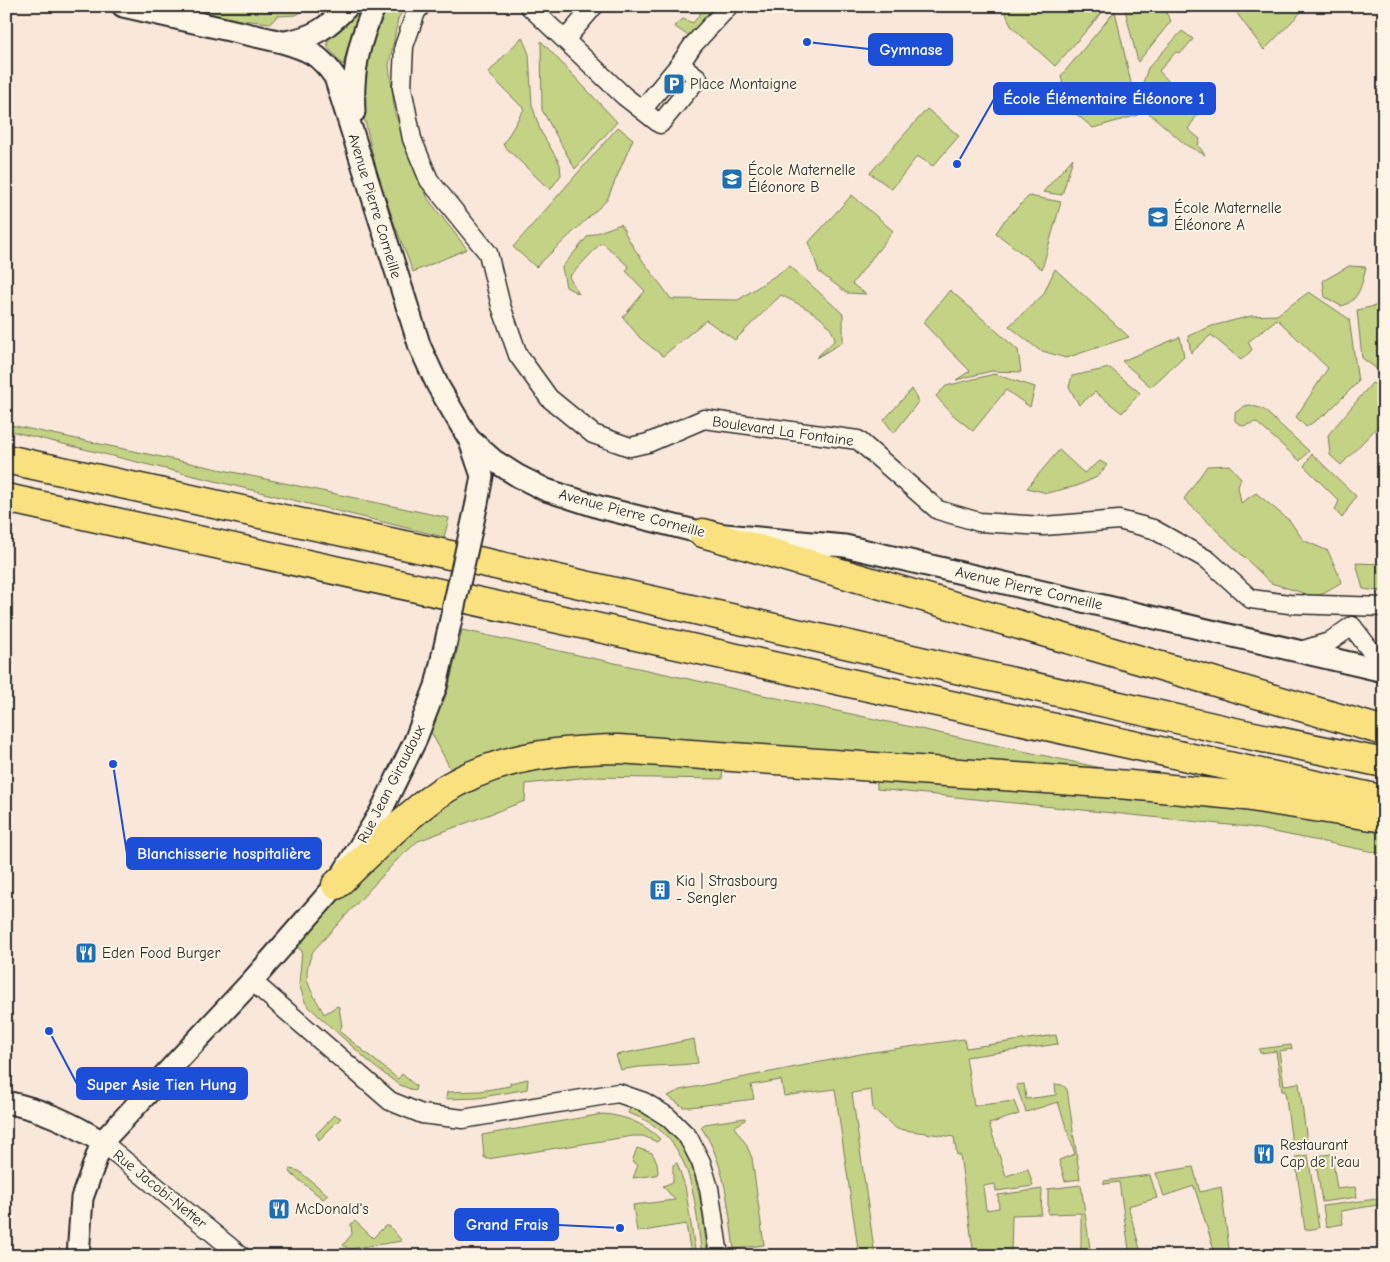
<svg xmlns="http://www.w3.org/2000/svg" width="1390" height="1262" font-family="'Comic Neue',sans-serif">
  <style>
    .green { fill: #c4d286; stroke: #787e58 }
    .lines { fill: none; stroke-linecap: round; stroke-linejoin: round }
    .minor-casing { stroke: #2b2b2b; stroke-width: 21 }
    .tertiary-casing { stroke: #2b2b2b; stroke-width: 25 }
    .trunk-casing { stroke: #2b2b2b; stroke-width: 31 }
    .minor { stroke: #fcf5e5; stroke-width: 18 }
    .tertiary { stroke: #fcf5e5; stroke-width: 21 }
    .trunk { stroke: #fae180; stroke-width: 28 }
    .tertiary-bridge-casing { stroke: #2b2b2b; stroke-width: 25; stroke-linecap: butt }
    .tertiary-bridge { stroke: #fcf5e5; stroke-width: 21 }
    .labels { text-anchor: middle; stroke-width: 4; stroke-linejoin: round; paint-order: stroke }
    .poi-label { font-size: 15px; fill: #2b2b2b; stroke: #fcf5e5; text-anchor: start }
    .street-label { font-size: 15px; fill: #2b2b2b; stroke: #fcf5e5 }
    .leader { fill: none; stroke: #1d4ed8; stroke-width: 2 }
    .callout-dot { fill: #1d4ed8; stroke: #fcf5e5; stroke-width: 2 }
    .callout { fill: #1d4ed8; stroke: #1d4ed8; stroke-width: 2 }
    .callout-label { font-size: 16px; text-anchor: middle; font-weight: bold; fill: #fff }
  </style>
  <rect width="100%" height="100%" fill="#f9e7d9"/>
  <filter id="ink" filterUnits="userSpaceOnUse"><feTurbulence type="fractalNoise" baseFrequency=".02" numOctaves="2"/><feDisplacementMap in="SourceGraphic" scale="10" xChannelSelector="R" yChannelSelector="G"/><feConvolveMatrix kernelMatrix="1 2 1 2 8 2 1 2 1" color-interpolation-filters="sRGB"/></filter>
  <g filter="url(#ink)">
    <path class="green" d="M178,6H312L296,15L277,16L271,23L240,20Z
      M355,6H368L352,34L343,65L329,49L327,43L331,35Z
      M389,6H405L398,19L389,65L395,114L428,199L467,249L413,272L380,186L358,91L366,39Z
      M706,6H724L694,40L674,26L683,19L693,23Z
      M1003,6H1108L1055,66L1011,26Z
      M1124,6H1162L1171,21L1138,62Z
      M1244,6H1307L1264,50L1236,12Z
      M1115,11L1138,115L1093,128L1068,107L1061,76Z
      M1182,31L1193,39L1181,53L1176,52L1159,71L1174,87L1201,109L1188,129L1200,139L1198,145L1205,155L1186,145L1149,113L1142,86L1148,68Z
      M522,37L529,54L532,105L540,130L560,164L561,175L550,190L503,145L524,109L488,73Z
      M541,41L617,122L575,169L542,110Z
      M927,109L959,136L933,166L917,156L892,189L870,173Z
      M618,127L633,139L607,200L536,267L513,247Z
      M1073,158L1062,195L1043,192Z
      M852,195L893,231L852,284L866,294L847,293L819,272L809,242Z
      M1029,196L1061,202L1042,269L996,233L1004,221Z
      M621,224C633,252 654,274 671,299L738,300L790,266L843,314V342L816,358L835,340C831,318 800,305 781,295L735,340L706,320L663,356L640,338L623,317L645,291L626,271L629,267L602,242L569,277L579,294L566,287L562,267L588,236Z
      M1349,266L1366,267C1362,284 1359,302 1341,306L1325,297L1323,281Z
      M1055,269L1129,337L1066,358L1039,350L1009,326L1043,295Z
      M950,290L1018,350L1021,372L991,371L956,380L970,371L923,323Z
      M1309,292L1349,319L1358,382L1327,413L1306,427L1296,417L1328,368L1277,319L1248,342L1252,350L1241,360L1211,335L1191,353L1188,336L1212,326L1251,316L1277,315Z
      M1384,304V374L1362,358L1357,310Z
      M1180,337L1184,356L1151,387L1122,361Z
      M1110,368L1140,393L1122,413L1095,392L1079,405L1069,387L1072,376Z
      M994,374L1035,387L1030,407L1006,390L973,431L952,414L936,396L946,386Z
      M1372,383L1384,388V420L1341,465L1330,455L1328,435Z
      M912,389L918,402L894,433L884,420Z
      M1250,405L1263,409L1309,451L1300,461L1256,422L1243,426L1235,421V413L1244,406Z
      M6,424L449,518L444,537L6,430Z
      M1059,450L1084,473L1100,461L1107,465L1097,477L1077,486L1047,493L1027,488Z
      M1312,454L1356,496L1342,518L1335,510L1339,501L1304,466Z
      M1229,465L1241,478L1238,487L1241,503L1256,493L1290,521L1303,540L1328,551L1342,582L1316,597L1271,583L1184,499L1207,466Z
      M1356,563L1384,564V592L1363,589Z
      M462,630L1384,829V854L1249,827L877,789L876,758L497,751L451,770L430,730L448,690Z
      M593,760L723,768L722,779L589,777L526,784L525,801L418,841L395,862L313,951C300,981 310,987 324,1014L337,1006L339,1007L342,1026L339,1031L398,1079L402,1074L416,1086L415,1091L398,1084L375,1067L310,1008L305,1002L299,984L302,951L296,946L377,857L423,816L489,778Z
      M1056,1035L1058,1044L966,1057L974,1106L1014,1101L1019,1114L989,1124L1006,1176L1028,1169L1033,1186L996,1191L995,1184L983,1186L986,1210L999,1208L998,1195L1042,1189L1041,1214L1012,1215L1011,1256H974L960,1155H957L954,1137L897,1129L873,1109L871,1090L852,1093L875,1256H859L835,1089L784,1096L781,1080L751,1085L754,1099L689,1107H683L668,1096L680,1090L866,1053L964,1039L966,1048Z
      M694,1039L698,1063C672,1067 647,1064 621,1070L616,1055Z
      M1291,1045L1292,1049L1279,1051L1284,1085L1299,1083L1307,1142L1292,1144L1285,1091H1282L1276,1051L1260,1053L1259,1049Z
      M528,1079L527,1089L478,1098L446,1099L447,1092L480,1091L510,1086V1083Z
      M1024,1084L1026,1099L1056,1095L1055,1084L1062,1085L1067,1089L1080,1179L1065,1181L1059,1160L1075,1154L1058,1102L1026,1112L1016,1085Z
      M630,1108C699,1130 699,1195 708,1256H702C694,1198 694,1134 628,1113Z
      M603,1114C625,1116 644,1123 660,1139L657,1142L643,1136H633L487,1159L484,1157L482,1135Z
      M335,1115L341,1118L319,1140L316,1134Z
      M745,1118V1120L734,1127L746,1144L752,1158L764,1245L734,1249C728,1207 726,1164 701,1127L705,1124Z
      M637,1148L652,1153L657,1162L658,1173L656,1175L633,1178L638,1165L632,1162Z
      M1332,1154L1337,1189L1355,1187L1357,1197L1322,1202L1315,1156Z
      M1308,1155L1319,1228L1305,1230L1295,1157Z
      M677,1163L685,1186L696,1256H691L686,1224L637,1232L633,1205L675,1200L663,1186L673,1182V1165Z
      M1193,1167L1200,1192L1221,1187L1230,1256H1216L1194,1186L1164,1196L1156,1173Z
      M290,1169L299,1171L328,1195L323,1199L289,1172Z
      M1150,1175L1157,1198L1128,1206L1142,1256H1130L1119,1182L1104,1184V1181Z
      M1081,1185L1091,1256H1081V1213L1048,1214V1189Z
      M1384,1198V1204L1341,1211L1343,1224L1326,1227L1323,1206Z
      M355,1221L373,1238L385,1226H389L402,1241L349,1249L343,1245L352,1234L351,1224Z"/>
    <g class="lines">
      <g class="minor-casing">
        <path id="minor" d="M421,6L416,12L404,46L402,88L412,139L429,180L488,253L501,306L518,355L549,398L593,434L630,447L648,443L704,419L858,440L938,510L979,522L1044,526L1119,520L1153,529L1208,560L1251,599L1289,604L1384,607
          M529,6L624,96L660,124L698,78L680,64L642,110
          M565,40L594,6
          M680,64L693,45L729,6
          M1300,651L1329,642L1352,626L1371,651L1384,661
          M252,981L390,1101L422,1114L463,1119L618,1093L644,1102L668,1117L688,1137L701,1162L709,1188L719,1256
          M102,1142L241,1256"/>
      </g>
      <g class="tertiary-casing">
        <path id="tertiary" d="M123,6L282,42C309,50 319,54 335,77L420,347L438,386L469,439L493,460L518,476L546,490L599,507L703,533L845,546L1384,671
          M285,42C315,37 327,28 348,6
          M354,112C352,74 358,41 375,6
          M470,441L482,476L477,503
          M6,1102C43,1110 70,1122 102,1142
          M78,1256L82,1198L102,1142L252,981L336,885L380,813L415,741L436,686L443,655"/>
      </g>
      <g class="trunk-casing">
        <path id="trunk" d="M6,459L487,563L1239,733L1384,763
          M6,498L1384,800
          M703,533L1384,731
          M336,885C369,854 402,819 439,793C493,757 556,750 619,749L1130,785L1245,796L1378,817"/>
      </g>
      <use href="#minor" class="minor"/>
      <use href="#tertiary" class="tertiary"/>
      <use href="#trunk" class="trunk"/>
      <g class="tertiary-bridge-casing">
        <path id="tertiary-bridge" d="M443,655L477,503"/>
      </g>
      <use href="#tertiary-bridge" class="tertiary-bridge"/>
    </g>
  </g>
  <defs>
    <g id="parking-square" transform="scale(1.125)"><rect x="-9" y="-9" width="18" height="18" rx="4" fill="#1f6fb2" stroke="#fcf5e5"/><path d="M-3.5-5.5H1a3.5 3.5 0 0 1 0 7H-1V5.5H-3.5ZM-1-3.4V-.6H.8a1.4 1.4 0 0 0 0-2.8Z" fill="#fff"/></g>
    <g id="school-square" transform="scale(1.125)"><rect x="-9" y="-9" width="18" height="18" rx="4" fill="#1f6fb2" stroke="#fcf5e5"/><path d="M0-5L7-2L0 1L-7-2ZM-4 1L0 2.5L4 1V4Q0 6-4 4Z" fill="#fff"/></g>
    <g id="building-square" transform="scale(1.125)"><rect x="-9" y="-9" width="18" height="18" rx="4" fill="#1f6fb2" stroke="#fcf5e5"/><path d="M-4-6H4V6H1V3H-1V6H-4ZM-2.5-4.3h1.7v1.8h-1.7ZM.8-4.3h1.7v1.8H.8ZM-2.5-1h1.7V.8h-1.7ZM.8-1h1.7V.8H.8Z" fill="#fff"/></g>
    <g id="restaurant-square" transform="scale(1.125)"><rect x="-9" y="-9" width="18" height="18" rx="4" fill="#1f6fb2" stroke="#fcf5e5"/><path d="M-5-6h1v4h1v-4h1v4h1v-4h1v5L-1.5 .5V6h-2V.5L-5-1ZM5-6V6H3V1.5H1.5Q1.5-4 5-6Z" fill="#fff"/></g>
  </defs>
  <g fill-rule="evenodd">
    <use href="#parking-square" x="674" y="84"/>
    <use href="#school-square" x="732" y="179"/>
    <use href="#school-square" x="1158" y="217"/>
    <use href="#building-square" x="660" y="890"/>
    <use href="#restaurant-square" x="86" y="953"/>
    <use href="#restaurant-square" x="1264" y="1154"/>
    <use href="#restaurant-square" x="279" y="1209"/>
  </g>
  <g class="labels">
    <g class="poi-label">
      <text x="690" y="89">Place Montaigne</text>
      <text x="748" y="175">École Maternelle<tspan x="748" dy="17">Éléonore B</tspan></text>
      <text x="1174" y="213">École Maternelle<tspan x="1174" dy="17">Éléonore A</tspan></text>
      <text x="676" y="886">Kia | Strasbourg<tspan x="676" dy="17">- Sengler</tspan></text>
      <text x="102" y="958">Eden Food Burger</text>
      <text x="1280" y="1150">Restaurant<tspan x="1280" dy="17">Cap de l'eau</tspan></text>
      <text x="295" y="1214">McDonald's</text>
    </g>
    <g class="street-label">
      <text transform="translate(375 206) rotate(73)" y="5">Avenue Pierre Corneille</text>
      <text transform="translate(783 431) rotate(8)" y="5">Boulevard La Fontaine</text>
      <text transform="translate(632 513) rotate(15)" y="5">Avenue Pierre Corneille</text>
      <text transform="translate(1029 588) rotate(13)" y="5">Avenue Pierre Corneille</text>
      <text transform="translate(391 784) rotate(-63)" y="5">Rue Jean Giraudoux</text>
      <text transform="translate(160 1189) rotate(39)" y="5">Rue Jacobi-Netter</text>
    </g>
  </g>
  <path class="leader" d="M807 42L869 49M957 164L994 99M113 764L127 854M49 1031L77 1084M620 1228L558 1225"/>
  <g class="callout-dot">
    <circle cx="807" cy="42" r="5"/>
    <circle cx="957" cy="164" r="5"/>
    <circle cx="113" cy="764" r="5"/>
    <circle cx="49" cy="1031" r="5"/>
    <circle cx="620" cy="1228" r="5"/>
  </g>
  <g class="callout">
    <rect x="869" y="34" width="83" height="31" rx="5"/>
    <rect x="994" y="83" width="221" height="31" rx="5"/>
    <rect x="127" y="838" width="194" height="31" rx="5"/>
    <rect x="77" y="1068" width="170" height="31" rx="5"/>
    <rect x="455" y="1209" width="103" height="31" rx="5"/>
  </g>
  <g class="callout-label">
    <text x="911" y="55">Gymnase</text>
    <text x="1104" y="104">École Élémentaire Éléonore 1</text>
    <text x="224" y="859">Blanchisserie hospitalière</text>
    <text x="162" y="1090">Super Asie Tien Hung</text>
    <text x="507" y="1230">Grand Frais</text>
  </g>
  <rect width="1390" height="1262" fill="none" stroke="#fcf5e5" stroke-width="25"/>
  <rect x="12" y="12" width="1365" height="1237" fill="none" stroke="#2b2b2b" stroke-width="2" filter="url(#ink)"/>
</svg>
